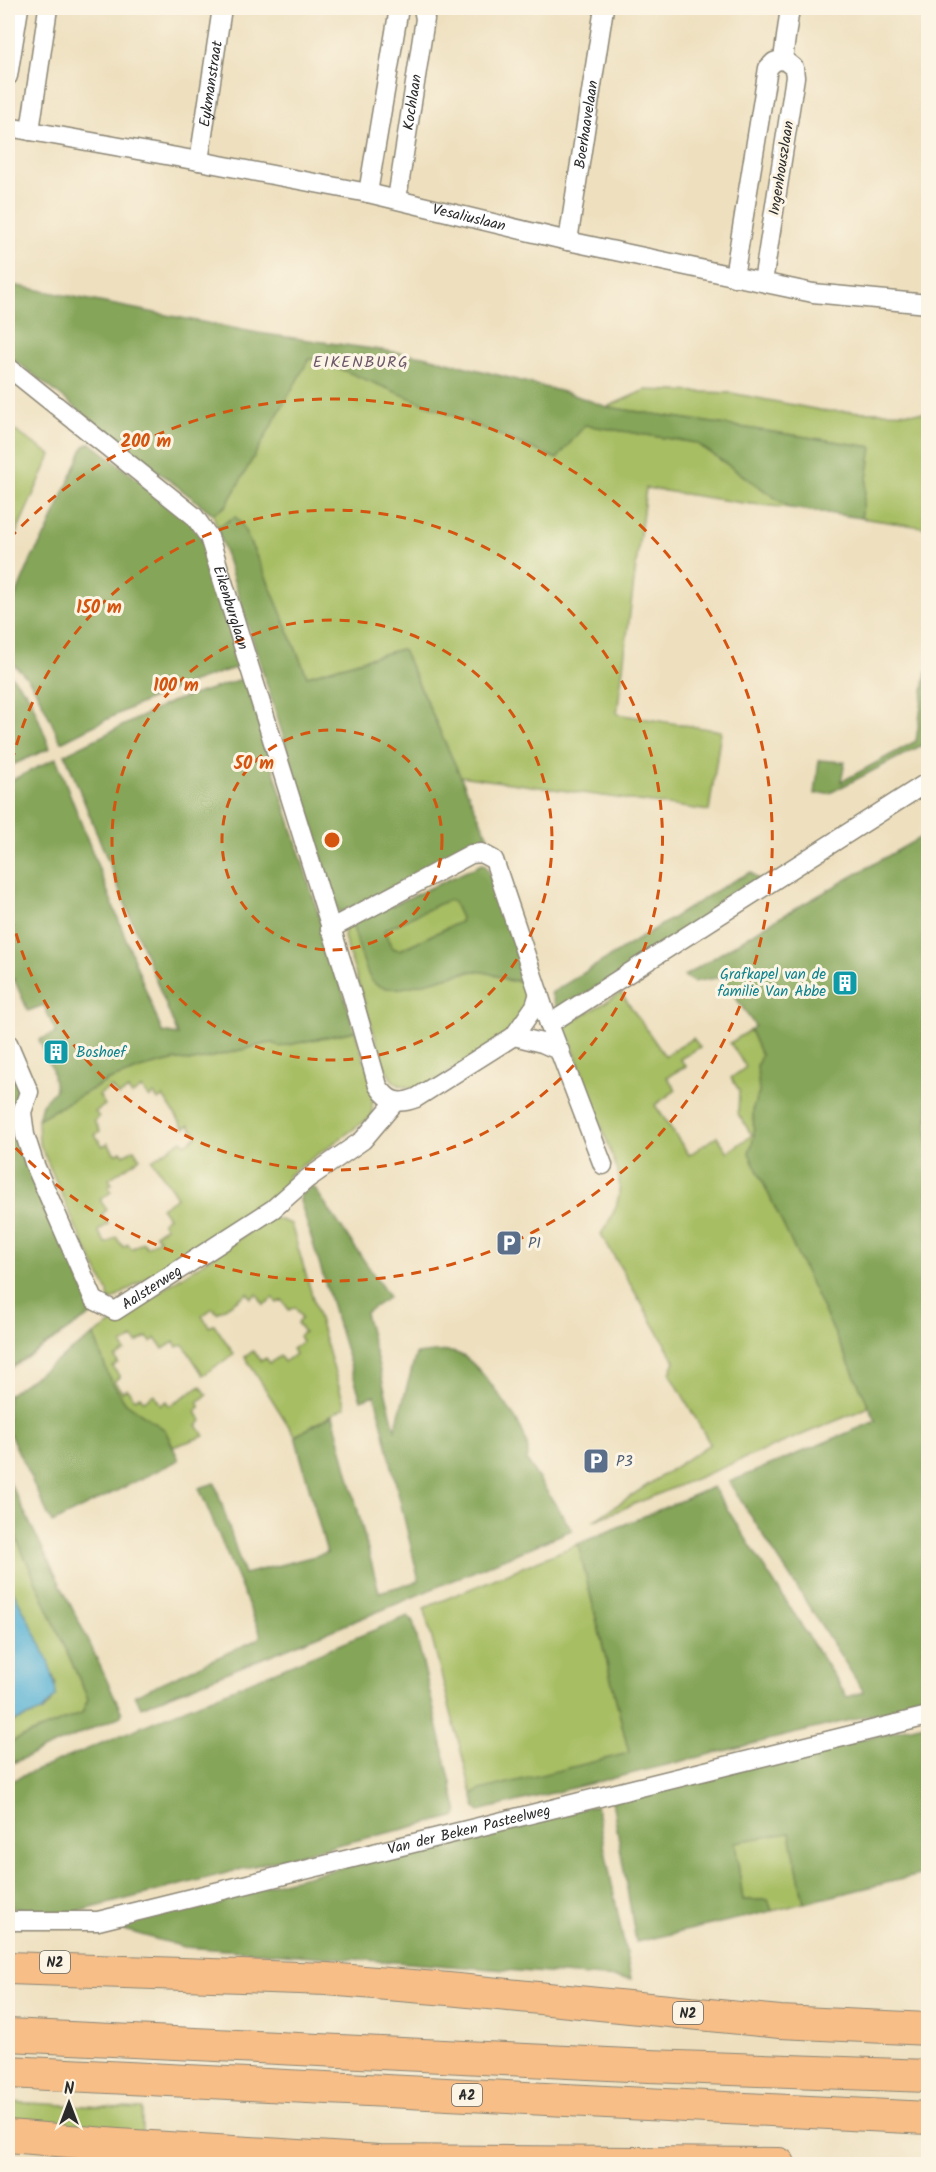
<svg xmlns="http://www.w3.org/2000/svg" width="936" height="2172" font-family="Kalam,sans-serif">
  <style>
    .green { fill: #a7be63; stroke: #697447; stroke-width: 1.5; fill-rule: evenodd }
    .forest { fill: #85a559; stroke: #586842; stroke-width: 1.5; fill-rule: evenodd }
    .water { fill: #59b2d6; stroke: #426e80; stroke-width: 1.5 }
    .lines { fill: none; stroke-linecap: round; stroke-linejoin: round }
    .street-casing { stroke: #8c8675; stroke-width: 21 }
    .highway-casing { stroke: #8c8675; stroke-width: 34 }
    .street { stroke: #fff; stroke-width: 18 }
    .highway { stroke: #f7be87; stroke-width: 32 }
    .ring { fill: none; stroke: #d5540f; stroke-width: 3; stroke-dasharray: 10 8 }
    .labels { text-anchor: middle; stroke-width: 6; stroke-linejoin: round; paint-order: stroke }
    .shield { fill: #fcf5e5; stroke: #6a6863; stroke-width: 1.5 }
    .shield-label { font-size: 14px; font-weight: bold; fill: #2b2b2b }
    .street-label { font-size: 15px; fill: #2b2b2b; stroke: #fcf5e5 }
    .culture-label { font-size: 15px; fill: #0d838f; stroke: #fcf5e5; text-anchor: end }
    .service-label { font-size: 15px; fill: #4e5e75; stroke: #fcf5e5; text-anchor: start }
    .neighbourhood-label { font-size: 16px; letter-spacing: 1.5px; fill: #6c5769; stroke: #fcf5e5 }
    .centre { fill: #d5540f; stroke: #fcf5e5; stroke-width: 3 }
    .ring-label { font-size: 18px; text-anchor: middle; font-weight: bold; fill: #d5540f; stroke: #fcf5e5; stroke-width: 6; stroke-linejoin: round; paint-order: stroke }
  </style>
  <rect width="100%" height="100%" fill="#fcf5e5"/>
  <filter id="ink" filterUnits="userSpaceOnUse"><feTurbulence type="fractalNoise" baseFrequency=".0167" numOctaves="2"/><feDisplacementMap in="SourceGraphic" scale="12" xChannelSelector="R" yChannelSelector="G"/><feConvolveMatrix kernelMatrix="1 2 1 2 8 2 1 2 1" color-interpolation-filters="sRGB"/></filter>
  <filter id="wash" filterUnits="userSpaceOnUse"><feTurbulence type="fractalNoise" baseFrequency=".008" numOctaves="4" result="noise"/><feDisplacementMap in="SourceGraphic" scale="24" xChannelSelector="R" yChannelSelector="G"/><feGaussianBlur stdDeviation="1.35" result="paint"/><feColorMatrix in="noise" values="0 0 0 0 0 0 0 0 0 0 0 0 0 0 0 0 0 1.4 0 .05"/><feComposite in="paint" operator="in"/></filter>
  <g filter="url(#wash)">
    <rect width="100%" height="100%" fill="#eee0bf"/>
    <path class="green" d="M309,359H316L342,368L585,425L696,443L790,508L742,503L646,488L617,714L721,731L709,811L460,776L414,673L401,649L307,676L266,577L240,521L235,517L217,527L213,514L226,506Z
      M645,390L731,393L825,411L928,413V528L861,518L872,447L607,407Z
      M8,426L51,455L8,551Z
      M448,900L453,901L461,918L460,922L399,950L392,948L384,930Z
      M352,924L371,980L436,979L475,971L491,973L509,981L527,980L535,994L518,1028L421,1090C394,1086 391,1084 382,1059L344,937L345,929Z
      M621,993L665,1056L693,1038L700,1047L680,1059L686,1066L667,1077L676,1090L655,1105L689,1155L717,1136L728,1152L752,1135L738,1114L739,1090L731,1078L746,1067L730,1043L750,1030L761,1055L759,1093L753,1108L754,1137L749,1153L867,1400V1408L593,1521L710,1444L670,1373L675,1361L601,1234C615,1213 623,1197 618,1172L565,1026Z
      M355,1031L373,1088L372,1116L294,1171L288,1176L287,1188L109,1302L108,1292L77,1230L39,1142L38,1119L109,1080L143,1068L176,1060L193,1061L208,1058L265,1044L273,1043L279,1047ZM111,1087L118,1096L128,1090L132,1095L142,1088L149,1098L154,1094L158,1100L163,1096L184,1128L189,1125L197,1136L185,1144L182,1140L152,1160L177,1197L161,1208L168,1217L162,1222L166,1227L155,1234L159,1239L147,1247L143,1242L132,1249L128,1244L123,1247L116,1237L106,1244L98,1231L108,1224L102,1214L107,1210L100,1200L111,1192L108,1187L112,1184L109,1179L140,1158L134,1149L124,1155L121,1151L115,1154L108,1143L103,1146L95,1135L100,1131L94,1121L99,1117L95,1112L105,1105L99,1095Z
      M272,1217L291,1224L345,1407L295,1436L245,1357L253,1351L261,1361L266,1358L270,1363L280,1356L284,1362L295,1354L292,1349L302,1342L299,1336L304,1332L297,1323L302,1318L295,1307L289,1310L282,1300L277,1303L273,1298L264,1305L257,1294L251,1298L248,1293L217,1313L213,1308L202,1316L209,1327L214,1324L234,1354L203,1375L183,1344L177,1347L174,1342L163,1349L156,1338L151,1342L147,1337L137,1343L133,1338L122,1345L125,1351L115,1358L118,1363L113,1367L120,1377L114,1381L122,1392L127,1389L135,1399L140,1396L144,1401L154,1394L161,1405L166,1401L169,1406L201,1386L207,1395L197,1402L200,1407L195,1411L202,1421L197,1425L204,1436L173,1447L165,1430L126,1403L110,1380L94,1335Z
      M8,1519L88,1699L82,1713L8,1743V1724L43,1711L52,1702L56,1683L34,1632L8,1581Z
      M578,1544L629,1753L472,1794L424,1608Z
      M790,1832L804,1903L772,1911L768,1900H743L735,1842Z
      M8,2102L142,2109V2138L8,2128Z"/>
    <path class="forest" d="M8,284L258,333L424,356L571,394L607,407L872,447L861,518L790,508L696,443L585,425L557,459L316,359H309L226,506L213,514L8,355Z
      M91,443L187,518L205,542L242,666C178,684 120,712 61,742C46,714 37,678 8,661V615L32,557L46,534L84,446Z
      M235,517L240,521L266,577L307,676L401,649L403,650L494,850L451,859L339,913L217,527Z
      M8,672L30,697L50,748L8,767Z
      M926,672L928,673V742L830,793L815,794L819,760L845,762L841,782L916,741Z
      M245,678L355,1031L279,1047L273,1043L265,1044L208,1058L193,1061L176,1060L143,1068L109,1080L38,1119L42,1104L55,1090L52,1069L39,1040L56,1033L44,1005L28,1011L14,979L8,982V964L10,967L8,961V782L56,758L162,1032L178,1035L65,754L171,702Z
      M928,833V1701L479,1811L476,1808L472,1794L480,1790L629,1753L578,1544L713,1487L847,1697L864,1692L729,1482L876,1421L749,1153L754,1137L753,1108L759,1093L757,1066L761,1055L750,1030L755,1026L722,977L693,982L684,976L765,926Z
      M482,864L485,865L488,870L527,980C504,984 495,971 474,971C449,972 390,1002 372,981C365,973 356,936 352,924ZM448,900L453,901L461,918L460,922L400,950L392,948L384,930Z
      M751,872L767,889L557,1010L551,993L726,885Z
      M8,1057L22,1092L18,1102L8,1105Z
      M8,1127L17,1131L94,1313L8,1370Z
      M313,1186L389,1297L365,1313L395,1429L416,1354C430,1352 451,1349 463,1356C480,1366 519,1419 525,1438C528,1446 529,1453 527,1461L572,1530L387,1608L141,1707L135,1695L258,1639L261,1635L199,1488L215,1483L244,1574L327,1553L295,1436L333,1415L379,1592L419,1581L375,1395L361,1400L300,1201L301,1194Z
      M94,1335L110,1380L126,1403L165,1430L179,1460L52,1523L8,1430V1395Z
      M8,1479L89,1642L122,1713L121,1716L8,1765V1743L82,1713L88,1699L8,1519Z
      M408,1616L413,1621L458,1813L454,1817L308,1852L76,1912L65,1913L8,1908V1782Z
      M928,1723V1873L804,1903L790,1833L735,1842L743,1900H768L772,1911L636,1942L612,1800Z
      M596,1805L631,1979L184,1947L106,1925Z"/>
    <path class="water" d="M8,1581C23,1611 56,1664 56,1696L42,1711L8,1724Z"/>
  </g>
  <g filter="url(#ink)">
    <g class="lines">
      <g class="street-casing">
        <g id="street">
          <path d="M783,59L790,8"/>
          <path d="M8,76L19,8"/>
          <path id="s1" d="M8,127L199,161L368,193L568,241L813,293L928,304"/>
          <path d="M30,131L48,8"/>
          <path id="s2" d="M199,161L222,8"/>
          <path d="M368,193L399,8"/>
          <path id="s3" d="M397,199L425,19L423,8"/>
          <path id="s4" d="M568,241L604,8"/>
          <path d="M734,277L768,68L774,62L783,59L794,68L795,77L763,282"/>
          <path id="s5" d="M8,367L194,516L209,537L352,995L378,1086C389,1102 398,1105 416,1098L514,1036L535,1006L539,993"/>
          <path d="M330,929L471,854L481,853L494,860L549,1024L603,1165"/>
          <path d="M549,1024L923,785"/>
          <path d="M514,1036L542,1043L560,1051"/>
          <path id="s6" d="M8,1043L29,1092L22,1112L25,1135L34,1163L94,1300L115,1311L273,1209L307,1179L363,1140L395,1102"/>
          <path id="s7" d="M8,1921H98L928,1716"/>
        </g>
      </g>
      <g class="highway-casing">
        <path id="highway" d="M8,1968L327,1979L448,1989L780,2022L928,2029
          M8,2035L649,2066L928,2076
          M8,2072L928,2118
          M8,2136L118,2145L380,2161L779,2164"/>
      </g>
      <use href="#street" class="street"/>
      <use href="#highway" class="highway"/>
    </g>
  </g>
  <g class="ring">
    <circle cx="332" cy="840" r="110"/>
    <circle cx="332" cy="840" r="220"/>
    <path d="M8 780A330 330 0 1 1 8 900"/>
    <path d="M9 539A441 441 0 1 1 9 1141"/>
  </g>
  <defs>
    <g id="building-square" transform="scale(1.35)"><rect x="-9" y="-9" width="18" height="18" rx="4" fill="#0f9aa8" stroke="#fcf5e5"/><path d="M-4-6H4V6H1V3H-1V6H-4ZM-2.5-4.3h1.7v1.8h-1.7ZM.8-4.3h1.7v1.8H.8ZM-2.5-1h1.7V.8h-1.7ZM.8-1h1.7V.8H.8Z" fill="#fff"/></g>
    <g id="parking-square" transform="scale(1.35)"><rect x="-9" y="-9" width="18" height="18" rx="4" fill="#5c6f8a" stroke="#fcf5e5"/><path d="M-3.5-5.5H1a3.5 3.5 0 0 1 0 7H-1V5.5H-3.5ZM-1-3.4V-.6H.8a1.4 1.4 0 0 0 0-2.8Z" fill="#fff"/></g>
  </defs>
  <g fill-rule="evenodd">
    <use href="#building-square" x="845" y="983"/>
    <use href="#building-square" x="56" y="1052"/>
    <use href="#parking-square" x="509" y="1243"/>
    <use href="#parking-square" x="596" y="1461"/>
  </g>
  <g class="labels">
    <g class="shield">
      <rect x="40" y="1951" width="30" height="22" rx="4.5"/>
      <rect x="673" y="2002" width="30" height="22" rx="4.5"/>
      <rect x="452" y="2084" width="30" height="22" rx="4.5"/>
    </g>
    <g class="shield-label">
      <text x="55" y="1967">N2</text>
      <text x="688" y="2018">N2</text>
      <text x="467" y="2100">A2</text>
    </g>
    <g class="street-label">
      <text dy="5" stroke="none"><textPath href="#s2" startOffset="78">Eykmanstraat</textPath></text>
      <text dy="5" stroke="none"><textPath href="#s3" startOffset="98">Kochlaan</textPath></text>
      <text dy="5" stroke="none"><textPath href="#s4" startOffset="118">Boerhaavelaan</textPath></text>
      <text transform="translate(781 168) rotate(-81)" y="5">Ingenhouszlaan</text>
      <text dy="5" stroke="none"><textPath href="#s1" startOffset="470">Vesaliuslaan</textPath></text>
      <text dy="5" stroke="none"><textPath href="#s5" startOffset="338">Eikenburglaan</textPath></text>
      <text dy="5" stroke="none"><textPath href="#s6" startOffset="344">Aalsterweg</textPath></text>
      <text dy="5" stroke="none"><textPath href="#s7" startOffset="472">Van der Beken Pasteelweg</textPath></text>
    </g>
    <g class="culture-label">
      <text x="826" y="979">Grafkapel van de<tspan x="826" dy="17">familie Van Abbe</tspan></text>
      <text x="76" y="1057" text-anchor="start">Boshoef</text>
    </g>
    <g class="service-label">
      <text x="528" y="1248">P1</text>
      <text x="616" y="1466">P3</text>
    </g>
    <g class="neighbourhood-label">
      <text x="361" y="367">EIKENBURG</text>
    </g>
  </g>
  <circle cx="332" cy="840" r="9" class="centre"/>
  <g class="ring-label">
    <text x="146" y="447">200 m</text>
    <text x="99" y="613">150 m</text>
    <text x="176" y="691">100 m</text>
    <text x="254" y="769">50 m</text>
  </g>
  <rect width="936" height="2172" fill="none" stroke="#fcf5e5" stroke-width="30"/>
  <g transform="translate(69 2103)" stroke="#fcf5e5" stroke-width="4.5" paint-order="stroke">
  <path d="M0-4.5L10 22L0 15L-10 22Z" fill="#2b2b2b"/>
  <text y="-9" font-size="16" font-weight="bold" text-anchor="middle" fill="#2b2b2b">N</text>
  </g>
</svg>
